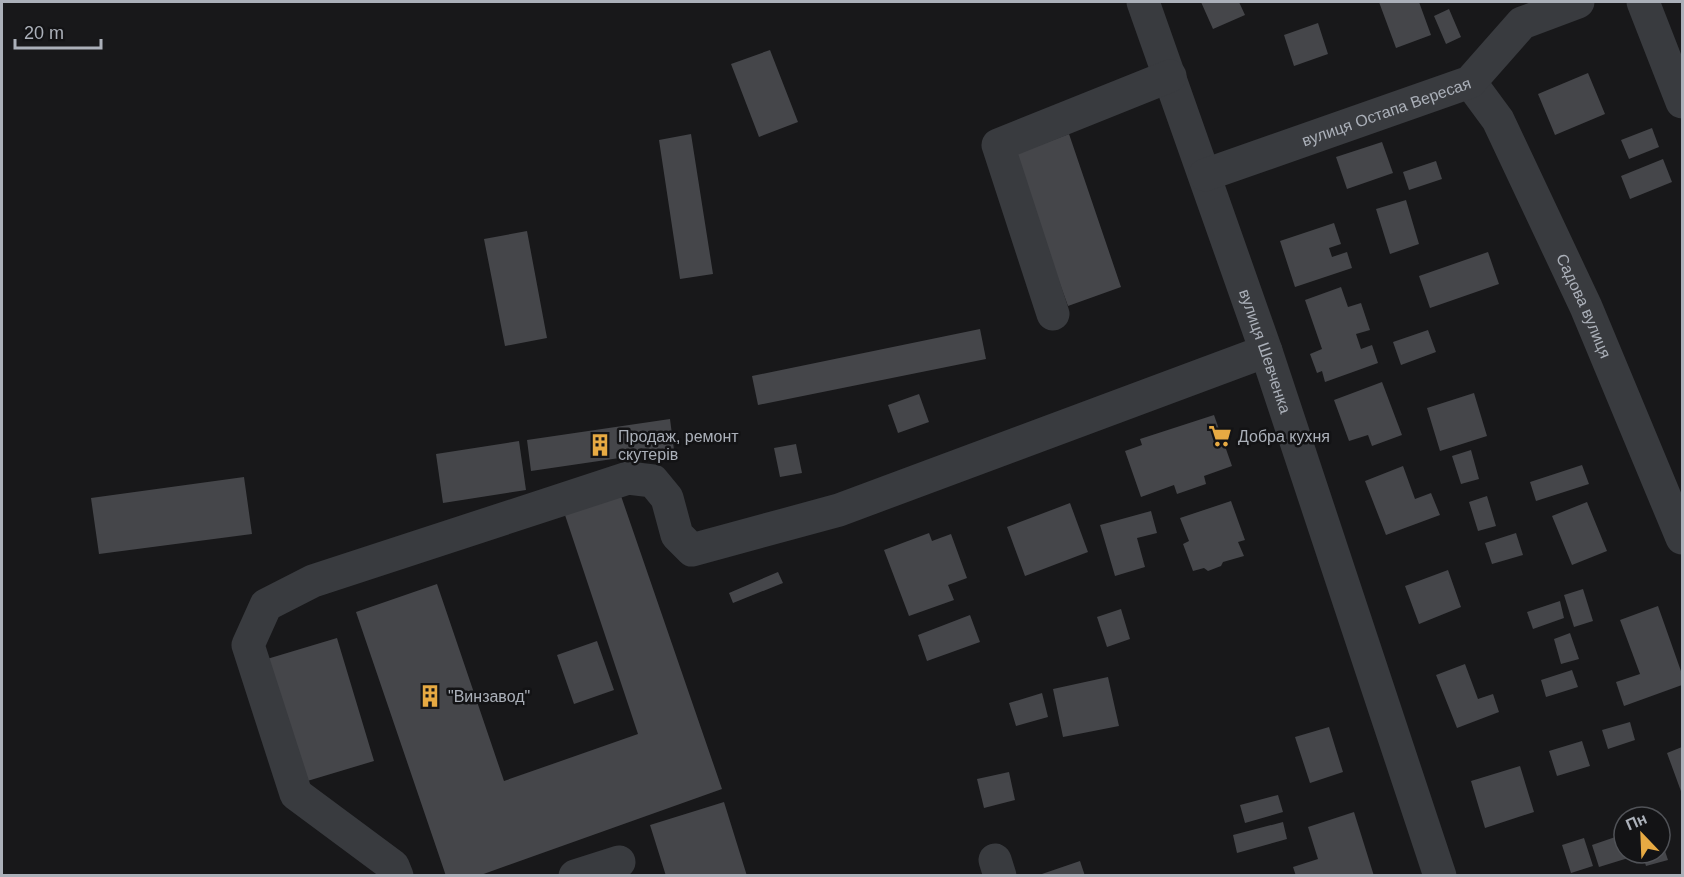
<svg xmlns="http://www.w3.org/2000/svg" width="1684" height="877" font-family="Helvetica,sans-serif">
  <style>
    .building { fill: #45464a }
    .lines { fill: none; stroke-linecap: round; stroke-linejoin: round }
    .minor { stroke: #393b3f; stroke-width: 33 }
    .labels { text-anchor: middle; stroke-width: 5; stroke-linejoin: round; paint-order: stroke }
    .street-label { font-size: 16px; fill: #abb0b9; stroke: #131315 }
    .poi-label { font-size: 16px; fill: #abb0b9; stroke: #131315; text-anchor: start }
  </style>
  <rect width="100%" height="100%" fill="#18181a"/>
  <path class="building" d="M1201,2H1239L1245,15L1213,29Z
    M1379,2H1419L1431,35L1396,48Z
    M1449,9L1461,37L1446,44L1434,16Z
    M1318,23L1328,54L1294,66L1284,35Z
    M770,50L798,122L759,137L731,64Z
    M1588,73L1605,114L1555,135L1538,94Z
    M1652,128L1659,147L1629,159L1621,140Z
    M691,134L713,274L680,279L659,140Z
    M1069,134L1121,287L1068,306L1013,155Z
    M1382,142L1393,173L1347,189L1336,157Z
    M1663,159L1672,182L1630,199L1621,176Z
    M1436,161L1442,179L1409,190L1403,172Z
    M1406,200L1419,244L1390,254L1376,209Z
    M1334,223L1341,244L1329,248L1332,257L1347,252L1352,268L1295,287L1280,241Z
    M527,231L547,338L505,346L484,239Z
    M1488,252L1499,284L1430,308L1419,276Z
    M1341,287L1348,307L1361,303L1370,330L1356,334L1361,349L1372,345L1378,363L1325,382L1322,371L1317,373L1310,354L1322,349L1305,300Z
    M980,329L986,359L758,405L752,376Z
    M1428,330L1436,352L1401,365L1393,342Z
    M1382,382L1402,435L1372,446L1368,435L1349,441L1334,400Z
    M1474,393L1487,436L1440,451L1427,408Z
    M919,394L929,422L898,433L888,405Z
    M1214,415L1232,466L1204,476L1206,484L1177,494L1174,485L1141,497L1125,451L1142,445L1140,439Z
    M670,419L674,450L531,471L527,440Z
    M519,441L526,490L443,503L436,454Z
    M796,444L802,473L780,477L774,448Z
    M1471,450L1479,479L1461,484L1452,456Z
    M1582,465L1589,484L1536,501L1530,482Z
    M1403,466L1415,499L1431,493L1440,515L1386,535L1365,481Z
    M244,477L252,534L99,554L91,498Z
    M620,493L722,789L478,876H446L356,612L437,584L504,781L638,734L564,512Z
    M1487,496L1496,526L1478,531L1469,502Z
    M1231,501L1245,540L1238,542L1244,556L1223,562L1221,566L1208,571L1204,568L1193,571L1183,544L1189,541L1180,518Z
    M1587,502L1607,551L1572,565L1552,516Z
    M1070,503L1088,552L1025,576L1007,527Z
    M1151,511L1157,533L1137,538L1145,567L1115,576L1100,525Z
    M929,533L932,541L951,534L967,578L948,585L954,600L909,616L884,550Z
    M1516,533L1523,555L1492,564L1485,543Z
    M1448,570L1461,607L1419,624L1405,586Z
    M778,572L783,583L733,603L729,593Z
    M1583,589L1593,621L1574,627L1564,595Z
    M1560,601L1564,618L1533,629L1527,612Z
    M1658,606L1682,674V685L1624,706L1616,682L1640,674L1620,620Z
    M1121,609L1130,639L1107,647L1097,617Z
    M970,615L980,642L927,661L918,635Z
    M1570,633L1579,659L1561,664L1554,639Z
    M337,638L374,761L304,782L267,659Z
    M597,641L614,690L574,704L557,655Z
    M1465,664L1478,699L1493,694L1499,712L1457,728L1436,675Z
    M1572,670L1578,687L1546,697L1541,680Z
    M1108,677L1119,726L1063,737L1053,689Z
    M1042,693L1048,717L1016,726L1009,703Z
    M1630,722L1635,740L1608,749L1602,730Z
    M1329,727L1343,772L1310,783L1295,737Z
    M1582,741L1590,766L1557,776L1549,751Z
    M1682,747V794L1667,753Z
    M1520,766L1534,812L1485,828L1471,781Z
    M1009,772L1015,800L984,808L977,779Z
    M1278,795L1283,812L1245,823L1240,805Z
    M724,802L747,876H666L650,825Z
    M1354,812L1374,876H1296L1293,867L1318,859L1308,827Z
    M1283,822L1287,839L1237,853L1233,835Z
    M1624,834V853H1637L1638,855L1599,867L1592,845Z
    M1660,836L1668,860L1646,866L1642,853H1660Z
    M1584,838L1593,866L1571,873L1562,845Z
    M1080,861L1085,876H1039V875Z"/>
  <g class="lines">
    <g class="minor">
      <path id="s1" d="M1143,2L1266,351L1440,876"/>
      <path d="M1643,2L1682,102"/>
      <path id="s2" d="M1470,82L1498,120L1586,307L1682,538"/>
      <path id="s3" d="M1205,175L1470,82L1522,23L1578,2"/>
      <path d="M1053,314L998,145L1170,76"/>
      <path d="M995,860L1000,876"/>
      <path d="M397,876L393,866L296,794L248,645L266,605L313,581L628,478L653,481L667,498L677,535L692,550L839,510L1266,351"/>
      <path d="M575,876L619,862"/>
    </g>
  </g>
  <defs>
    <g id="supermarket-bare" transform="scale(1.8)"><path d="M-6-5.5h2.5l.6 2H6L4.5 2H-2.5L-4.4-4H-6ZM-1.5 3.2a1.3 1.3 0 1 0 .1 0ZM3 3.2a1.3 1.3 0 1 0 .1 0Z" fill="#e7aa43" stroke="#131315" stroke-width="2.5" paint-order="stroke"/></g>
    <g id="building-bare" transform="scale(1.8)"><path d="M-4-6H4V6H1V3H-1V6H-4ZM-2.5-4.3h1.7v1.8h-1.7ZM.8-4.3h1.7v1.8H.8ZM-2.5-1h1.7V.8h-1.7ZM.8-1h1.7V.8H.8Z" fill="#e7aa43" stroke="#131315" stroke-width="2.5" paint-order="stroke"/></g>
  </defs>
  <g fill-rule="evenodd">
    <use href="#supermarket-bare" x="1220" y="436"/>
    <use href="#building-bare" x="600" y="445"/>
    <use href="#building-bare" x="430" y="696"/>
  </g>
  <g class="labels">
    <g class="street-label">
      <text dy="6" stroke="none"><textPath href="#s3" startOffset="192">вулиця Остапа Вересая</textPath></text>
      <text dy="6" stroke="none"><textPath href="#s2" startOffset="252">Садова вулиця</textPath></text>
      <text dy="6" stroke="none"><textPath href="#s1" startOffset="370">вулиця Шевченка</textPath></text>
    </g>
    <g class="poi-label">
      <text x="618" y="442">Продаж, ремонт<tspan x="618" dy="18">скутерів</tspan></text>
      <text x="1238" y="442">Добра кухня</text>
      <text x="448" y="702">"Винзавод"</text>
    </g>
  </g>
  <rect width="1684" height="877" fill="none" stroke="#abb0b9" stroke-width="6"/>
  <g transform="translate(1642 835) rotate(337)"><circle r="28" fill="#131315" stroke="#505257" stroke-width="1.5"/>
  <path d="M0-4.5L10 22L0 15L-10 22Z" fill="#e7aa43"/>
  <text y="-9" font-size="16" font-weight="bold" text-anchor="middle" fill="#abb0b9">Пн</text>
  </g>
  <path d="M15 39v9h86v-9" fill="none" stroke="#abb0b9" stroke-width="3"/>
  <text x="24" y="39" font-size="18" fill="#abb0b9" stroke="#131315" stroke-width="4.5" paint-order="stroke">20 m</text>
</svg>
